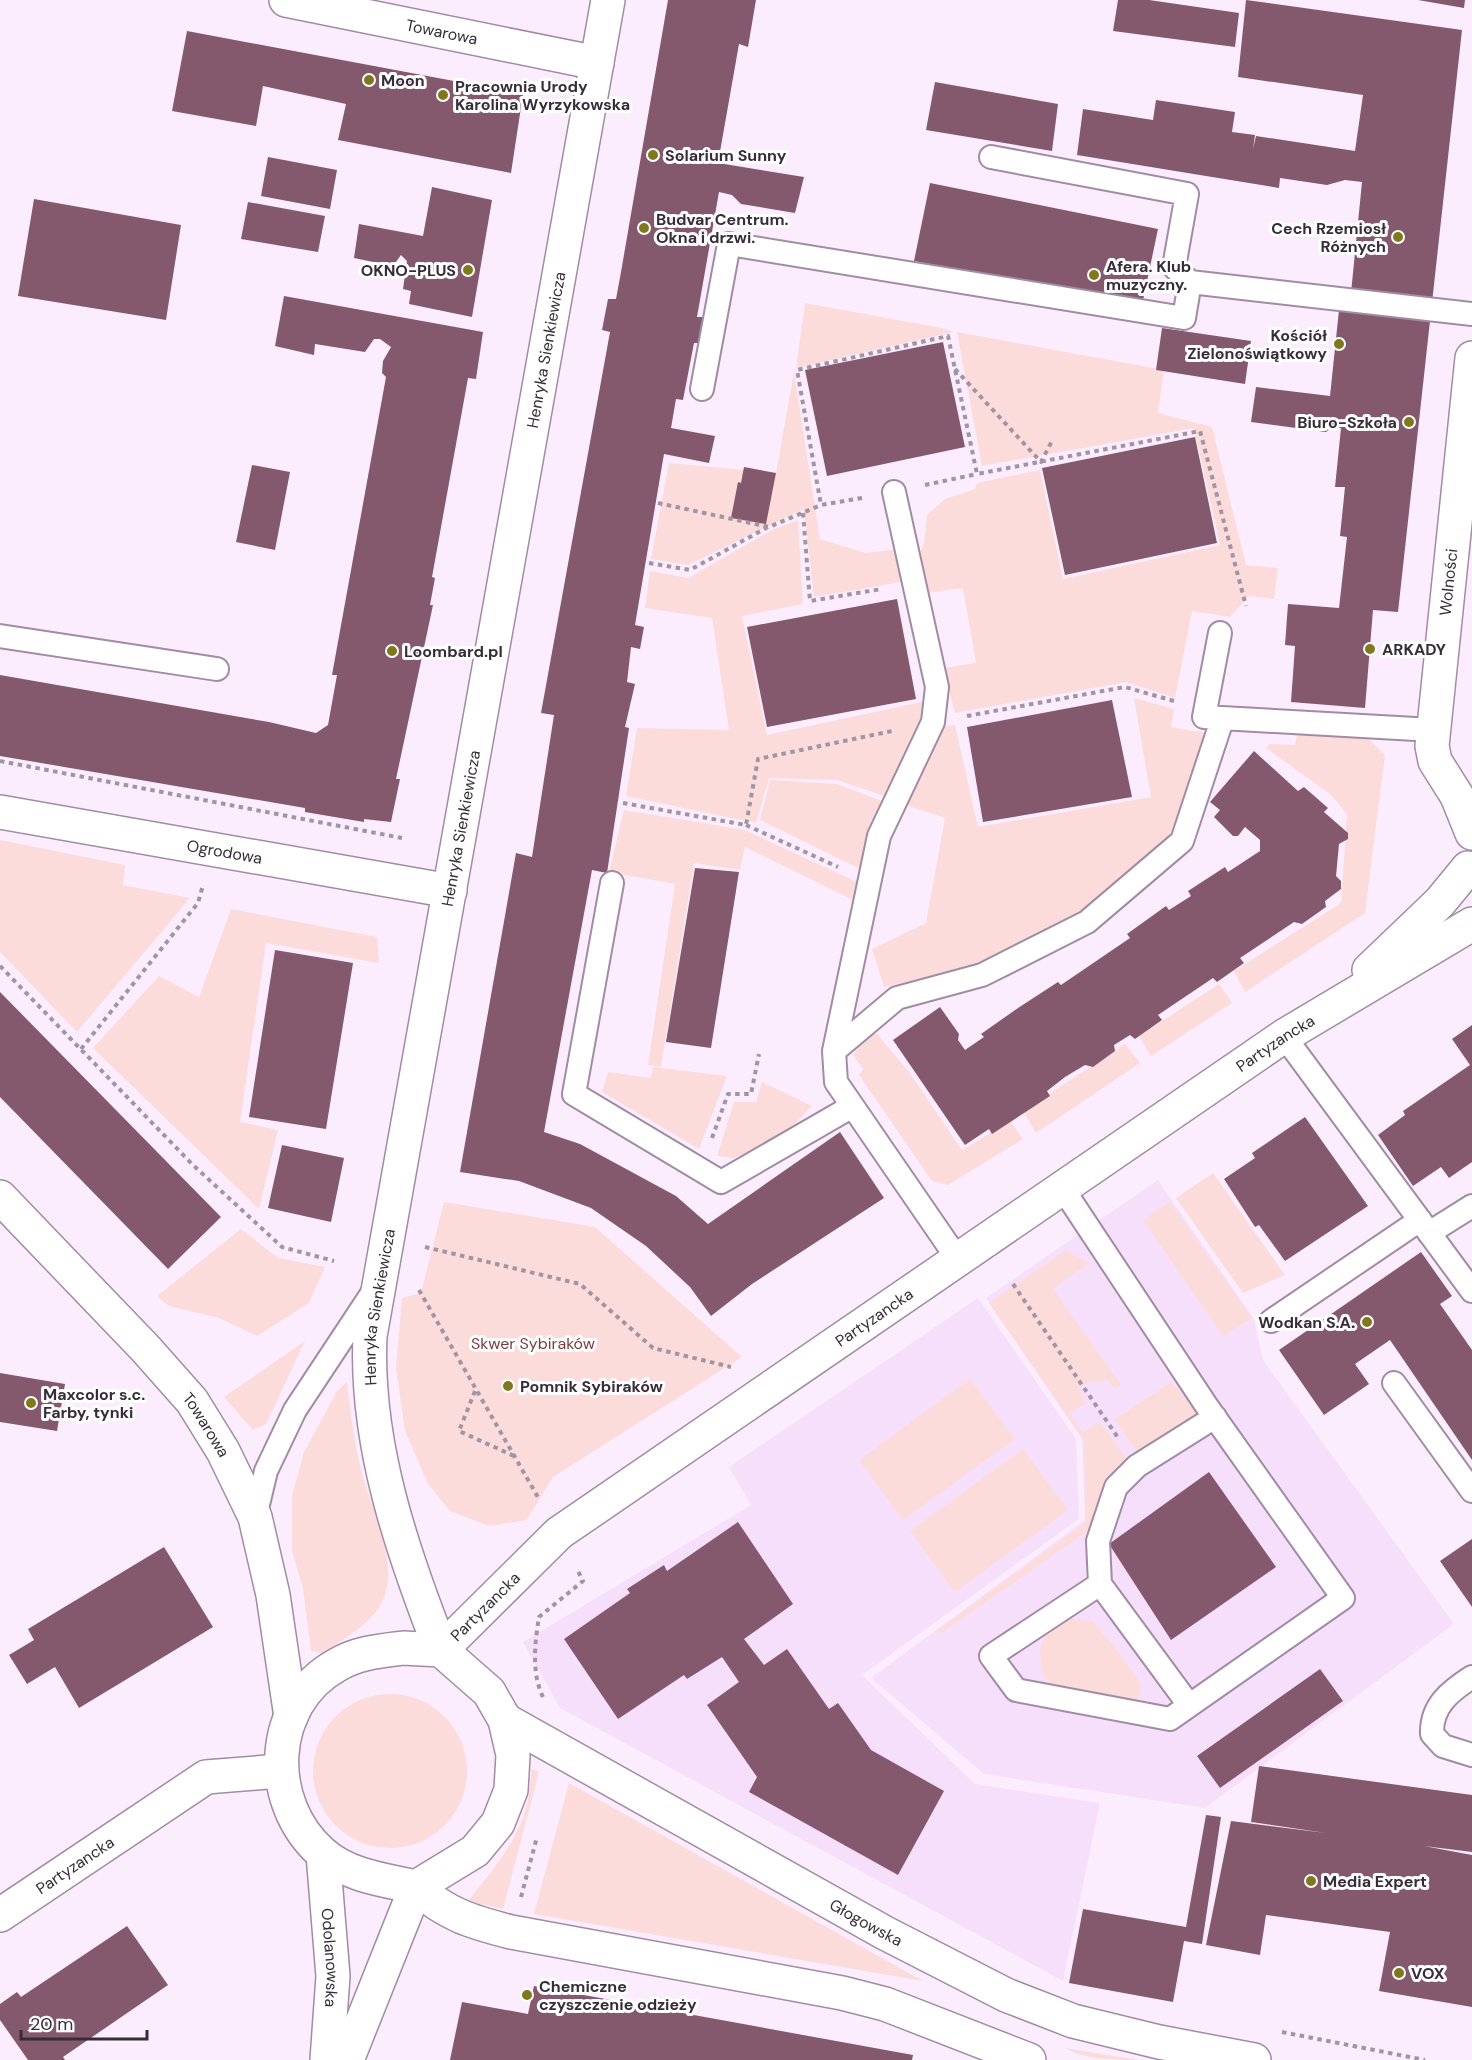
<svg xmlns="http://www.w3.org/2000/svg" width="1472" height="2060" font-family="'DM Sans',sans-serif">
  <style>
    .built { fill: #f6dffb }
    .green { fill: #fbdcdb }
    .building { fill: #84596d }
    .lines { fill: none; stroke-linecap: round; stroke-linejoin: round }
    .lane-casing { stroke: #a18ba5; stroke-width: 26 }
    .street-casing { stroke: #a18ba5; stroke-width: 36 }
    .secondary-casing { stroke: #a18ba5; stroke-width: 36 }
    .path { stroke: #a194a3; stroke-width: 4; stroke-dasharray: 4.5 4.5; stroke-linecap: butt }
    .lane { stroke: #fff; stroke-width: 22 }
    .street { stroke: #fff; stroke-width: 33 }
    .secondary { stroke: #fff; stroke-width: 33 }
    .poi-dot { fill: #80781d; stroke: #fff; stroke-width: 2 }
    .labels { text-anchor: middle; stroke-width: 6; stroke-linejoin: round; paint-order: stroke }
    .street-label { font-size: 16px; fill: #362d38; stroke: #fff }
    .poi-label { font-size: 16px; font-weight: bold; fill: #362d38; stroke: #fff; text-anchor: start }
    .park-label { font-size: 16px; fill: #7d3a3e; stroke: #fff }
  </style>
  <rect width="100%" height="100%" fill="#fcedfe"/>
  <path class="built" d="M1158,1180L1254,1319L1263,1360L1454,1624L1205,1808L984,1774L871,1678L1085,1520L1082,1439L986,1298Z
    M978,1298L1076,1439L1079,1519L862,1675L975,1784L1100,1803L1063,1981L560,1708L523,1642L751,1505L729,1467Z"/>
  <path class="green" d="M805,303L942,328L954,332L796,368Z
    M957,332L1164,370L1158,413L1212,427L1246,565L1278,568L1274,599L1249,596L1230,617L1192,611L1175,698L1126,682L955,713L943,668L976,663L963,588L928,593L920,552L924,544L927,515L945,499L975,489L977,483L1040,470L1063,579L1220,545L1194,428L982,466Z
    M794,372L820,539L866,553L897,549L902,582L814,597L804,509L688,565L651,559L669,463L776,473Z
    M798,520L803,604L742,616L767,735L926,701L923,719L884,796L837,780L769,778L756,823L626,796L637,728L729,730L712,618L645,608L650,571L688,578L772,530Z
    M1134,698L1174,709L1171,727L1213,734L1175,825L1150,865L1070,924L984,965L884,987L872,949L926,923L945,818L905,805L941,727L955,725L978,827L1151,797Z
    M1298,730L1364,734L1385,755L1365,913L1245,992L1234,971L1341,903L1347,814L1330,794L1266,748L1270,744L1295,745Z
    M770,780L837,784L882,801L860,869L760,820Z
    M624,810L745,830L859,883L855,901L745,847L740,870L694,863L661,1067L648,1065L675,884L609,872Z
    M0,840L125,865L123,885L190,898L77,1032L0,952Z
    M231,909L377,937L379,963L266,943L240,1122L278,1130L259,1209L93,1048L159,976L199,997Z
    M1219,984L1232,1003L1151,1056L1139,1036Z
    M869,1034H877L909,1072L962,1150L1010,1121L1023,1139L948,1185L932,1181L859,1075L863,1069L853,1055Z
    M1125,1044L1140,1063L1036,1133L1023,1111Z
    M653,1067L727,1076L699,1149L602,1092L608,1072L651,1078Z
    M762,1082L812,1106L777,1143L733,1158L717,1156L734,1102H756Z
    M1213,1173L1285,1275L1243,1293L1176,1198Z
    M444,1202L595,1227L742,1357L553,1477L527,1520L489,1526L450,1511L428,1484L405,1431L396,1368L402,1298L421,1293Z
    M1170,1202L1252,1318L1223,1336L1143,1220Z
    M241,1229L278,1258L325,1267L309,1303L257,1336L219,1318L169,1306L157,1296Z
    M1066,1250L1089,1263L1053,1289L1121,1385L1115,1389L1107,1379L1097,1382L1090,1381L1078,1388L1087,1403L1069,1413L1083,1433L1100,1422L1129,1462L1107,1482L1088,1531L941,1633L938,1630L1086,1522L1084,1440L989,1303Z
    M305,1341L266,1424L253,1430L224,1397Z
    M970,1379L1015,1439L903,1520L859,1460Z
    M347,1382C351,1415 355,1449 364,1481C368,1496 375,1510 379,1524C401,1597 384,1616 322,1653L311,1651L303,1589L292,1551V1496L304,1452L337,1391Z
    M1171,1382L1200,1414L1138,1454L1115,1419Z
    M1023,1449L1068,1510L955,1592L910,1531Z
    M1069,1619L1092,1621L1114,1646L1141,1684L1139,1698L1126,1704L1056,1688L1044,1677C1036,1647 1040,1631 1069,1619Z
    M313 1771a77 77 0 1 1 154 0a77 77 0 1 1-154 0Z
    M531,1769L539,1772L503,1909L468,1901C502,1858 531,1827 531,1769Z
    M569,1783L923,1981L534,1914Z
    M1065,2048L1139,2060C1114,2060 1085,2060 1065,2048Z"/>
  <path class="building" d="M668,0H756L748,47L739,44L718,163L804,177L795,213L741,204L732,195L719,192L697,317H705L702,343H694L683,400L676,399L671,428L715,436L709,463L664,454L637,613L635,625L644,627L640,649L631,647L627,682L635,684L625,727L629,728L607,873L592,870L544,1132L580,1144L676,1196L708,1224L840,1132L884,1198L752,1284L711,1316L690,1287L646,1246L591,1208L519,1181L460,1172L516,853L532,857L554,715L541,713L610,332L602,330L608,299H616L621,272Z
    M1118,0H1149L1239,13L1235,47L1113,31Z
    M1246,0L1462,30L1398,612L1373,610L1365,708L1291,702L1295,646L1285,645L1288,604L1339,608L1347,537L1340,536L1345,487H1335L1341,428L1332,427L1326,432L1251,422L1256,387L1330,396L1341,291L1351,293L1362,182L1345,180L1327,185L1280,178L1279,188L1077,155L1083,109L1153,120L1156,100L1235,112L1232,132L1255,135L1253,149L1256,136L1355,151L1363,95L1238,77Z
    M1418,0H1465L1464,8Z
    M187,31L523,94L511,173L338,140L346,104L263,86L256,126L172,111Z
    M935,82L1058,104L1052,151L926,130Z
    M268,157L337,170L330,209L261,196Z
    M930,183L1158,229L1142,305L914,261Z
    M432,187L492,200L472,317L409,304L411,291L403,289L407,261L401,255L393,266L354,258L359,224L423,236Z
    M34,199L181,225L166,320L18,296Z
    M248,202L325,216L318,252L241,239Z
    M284,296L483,332L476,379L468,378L432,577L435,578L430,605H433L396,779H400L391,822L364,819V822L305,812V808L0,756V675L269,722L316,733L328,725L337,675H332L386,377L382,373L383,361L391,347L380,339H374L365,352L315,344L314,355L275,346Z
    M1162,328L1251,341L1245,384L1156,370Z
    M943,342L965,447L827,476L805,370Z
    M1195,437L1217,543L1065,575L1042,468Z
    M252,465L290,472L275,550L236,542Z
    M744,467L776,473L766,524L731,518L738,482L741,483Z
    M897,599L916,699L767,727L747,627Z
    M1112,700L1132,797L983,822L967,727Z
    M1254,751L1298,791L1304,787L1328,808L1324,812L1348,833V839L1339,844L1336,876L1341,881V889L1325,901L1326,907L1302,924L1294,922L1240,958L1244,963L1217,982L1213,978L1158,1015L1162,1020L1135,1039L1130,1035L1114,1045L1115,1051L1093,1067L1085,1065L1065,1077L1047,1091L1050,1096L992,1134L989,1129L965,1145L893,1040L940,1007L959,1034L958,1040L965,1050L984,1037L981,1034L1018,1008L1058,982L1061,985L1130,938L1127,934L1166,906L1169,910L1191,896L1188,891L1225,867L1228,872L1260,851V840L1245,827L1238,836H1233L1214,817L1220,810L1210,802Z
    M695,868L739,872L711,1048L666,1042Z
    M275,950L353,963L326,1129L249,1117Z
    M0,992L221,1217L168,1269L0,1097Z
    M1472,1025V1162L1449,1178L1441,1167L1413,1186L1378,1135L1405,1115L1403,1111L1470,1065L1452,1039Z
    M1305,1117L1368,1206L1285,1261L1259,1225L1255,1227L1224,1179L1255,1158L1252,1153Z
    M282,1145L344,1158L331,1222L268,1208Z
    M1421,1252L1452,1296L1440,1304L1472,1350V1460L1390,1340L1355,1364L1369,1384L1324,1415L1279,1350Z
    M0,1373L65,1384L57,1431L0,1422Z
    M1209,1472L1276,1567L1171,1640L1109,1544Z
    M738,1522L793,1604L744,1639L764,1665L787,1649L829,1709L838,1703L871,1750L944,1791L898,1875L749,1792L757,1777L707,1705L739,1682L722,1657L687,1679L684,1675L618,1719L564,1639L630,1593L627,1589L664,1565L667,1571Z
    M1472,1539V1607L1440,1561Z
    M164,1547L213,1627L79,1708L55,1667L27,1684L9,1655L34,1640L28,1629Z
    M1320,1669L1343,1701L1220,1788L1197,1756Z
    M1259,1766L1472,1795V1852L1424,1846L1472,1855V2007L1379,1991L1390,1932L1266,1915L1260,1955L1206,1945L1231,1821L1326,1833L1251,1822Z
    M1206,1815L1221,1817L1202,1944L1184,1941L1173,2002L1069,1983L1083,1909L1186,1927Z
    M127,1926L168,1985L63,2057L65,2060H28L0,2020V2004L17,1992L21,1997Z
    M534,1986L913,2055L912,2060H450L462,2002L528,2014Z"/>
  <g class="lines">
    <g class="lane-casing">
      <path id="lane" d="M991,157L1187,194L1174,267L1190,282
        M702,389L729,244L1184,318L1190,282L1472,314
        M894,492L937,687L933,722L879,836L834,1051L836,1082L959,1261
        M1220,633L1204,717L1433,730
        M0,636L217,669
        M612,883L574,1094L721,1182L851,1107
        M1284,1036L1472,1291
        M834,1051L897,998L982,975L1087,922L1182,841L1222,720
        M1063,1189L1206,1405L1343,1598L1170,1719L1016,1690L991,1656L1100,1584L1189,1705
        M1429,1233L1472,1206
        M1271,1321L1420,1220
        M1394,1383L1472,1491
        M255,1517L266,1471L295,1410L375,1289
        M1100,1584L1098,1541L1116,1487L1137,1466L1215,1417
        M1472,1677C1450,1691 1431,1706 1432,1734L1443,1746L1472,1755"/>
    </g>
    <g class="street-casing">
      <g id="street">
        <path id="s1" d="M286,0L597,63"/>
        <path d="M1472,358L1432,746L1435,761L1457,796L1472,833"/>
        <path id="s2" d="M0,812L450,891"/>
        <path d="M1369,970L1440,902L1468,868"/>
        <path id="s3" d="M441,1650L559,1533L1284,1036L1472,924"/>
        <path id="s4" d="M0,1915L206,1777L280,1771"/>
      </g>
    </g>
    <g class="secondary-casing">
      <g id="secondary">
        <path id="s5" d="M0,1197L145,1348L192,1401L223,1451L255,1517L273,1595L291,1717"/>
        <path d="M403,1648L441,1650L489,1692L505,1720L513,1755L511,1790L498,1823L475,1851L416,1887C384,1880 348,1876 322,1853C265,1803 267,1704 337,1665C357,1653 379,1651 403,1648Z"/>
        <path id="s6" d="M441,1650C402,1551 365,1443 370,1336L608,0"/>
        <path id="s7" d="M505,1720L885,1933L1006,1995L1073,2021L1159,2042L1254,2060"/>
        <path id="s8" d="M323,1854L333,1976L327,2060"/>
        <path d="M416,1887C447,1915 472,1922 511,1932L842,1993L885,2004L1029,2060"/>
        <path d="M347,2060L416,1887"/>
      </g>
    </g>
    <path class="path" d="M955,369L1041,462L1053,439
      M925,485L977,474
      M862,498L821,505L797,370L948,336L977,474L1200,431L1246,606
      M658,503L769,527L821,505
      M803,513L810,601L882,589
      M649,563L690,570L768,527
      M967,716L1125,687L1174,701
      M0,761L402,838
      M623,803L746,825L758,759L892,731
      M746,825L838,867
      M0,966L193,1165L282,1247L334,1261
      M81,1049L198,903L203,885
      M712,1138L728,1094H751L759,1054
      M425,1247L580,1284L653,1348L731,1367
      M1013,1284L1119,1439
      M419,1290L539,1499
      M475,1391L459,1431L514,1456
      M543,1697C531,1673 535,1642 539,1617L583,1581L577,1569
      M521,1897L537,1837
      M1282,2032L1425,2060"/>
    <use href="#lane" class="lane"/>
    <use href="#street" class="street"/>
    <use href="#secondary" class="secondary"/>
  </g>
  <g class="poi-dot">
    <circle cx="369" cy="80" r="6"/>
    <circle cx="443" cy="95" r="6"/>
    <circle cx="653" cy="155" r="6"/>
    <circle cx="644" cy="228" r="6"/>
    <circle cx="1398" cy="237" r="6"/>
    <circle cx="468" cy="270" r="6"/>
    <circle cx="1094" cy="275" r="6"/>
    <circle cx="1339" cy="344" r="6"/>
    <circle cx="1409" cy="422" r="6"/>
    <circle cx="1370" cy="649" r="6"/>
    <circle cx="392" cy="651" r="6"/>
    <circle cx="1367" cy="1322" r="6"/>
    <circle cx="508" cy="1386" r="6"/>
    <circle cx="31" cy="1403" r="6"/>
    <circle cx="1311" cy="1881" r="6"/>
    <circle cx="1399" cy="1973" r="6"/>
    <circle cx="527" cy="1995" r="6"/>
  </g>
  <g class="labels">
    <g class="street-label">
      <text dy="6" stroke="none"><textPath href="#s1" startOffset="159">Towarowa</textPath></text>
      <text dy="6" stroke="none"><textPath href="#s6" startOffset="1326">Henryka Sienkiewicza</textPath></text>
      <text transform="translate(1448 582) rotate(-84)" y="6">Wolności</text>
      <text dy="6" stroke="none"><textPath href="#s6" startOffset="840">Henryka Sienkiewicza</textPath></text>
      <text dy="6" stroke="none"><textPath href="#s2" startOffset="228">Ogrodowa</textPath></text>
      <text dy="6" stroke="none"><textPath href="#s3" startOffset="1034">Partyzancka</textPath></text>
      <text dy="6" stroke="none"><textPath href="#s6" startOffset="354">Henryka Sienkiewicza</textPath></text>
      <text dy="6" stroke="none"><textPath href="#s3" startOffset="548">Partyzancka</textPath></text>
      <text dy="6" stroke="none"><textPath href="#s5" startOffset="308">Towarowa</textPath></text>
      <text dy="6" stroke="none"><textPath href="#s3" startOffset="62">Partyzancka</textPath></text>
      <text dy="6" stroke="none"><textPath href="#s4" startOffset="90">Partyzancka</textPath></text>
      <text dy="6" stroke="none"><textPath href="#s7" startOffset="414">Głogowska</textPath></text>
      <text dy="6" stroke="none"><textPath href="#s8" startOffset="104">Odolanowska</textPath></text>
    </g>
    <g class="poi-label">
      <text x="381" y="86">Moon</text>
      <text x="455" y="92">Pracownia Urody<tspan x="455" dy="18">Karolina Wyrzykowska</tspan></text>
      <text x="665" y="161">Solarium Sunny</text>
      <text x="656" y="225">Budvar Centrum.<tspan x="656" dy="18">Okna i drzwi.</tspan></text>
      <text x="1386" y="234" text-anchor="end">Cech Rzemiosł<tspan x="1386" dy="18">Różnych</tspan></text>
      <text x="1106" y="272">Afera. Klub<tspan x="1106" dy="18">muzyczny.</tspan></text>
      <text x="456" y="276" text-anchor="end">OKNO-PLUS</text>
      <text x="1327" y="341" text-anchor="end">Kościół<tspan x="1327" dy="18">Zielonoświątkowy</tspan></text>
      <text x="1397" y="428" text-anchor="end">Biuro-Szkoła</text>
      <text x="1382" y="655">ARKADY</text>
      <text x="404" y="657">Loombard.pl</text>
      <text x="1355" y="1328" text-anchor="end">Wodkan S.A.</text>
      <text x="520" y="1392">Pomnik Sybiraków</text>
      <text x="43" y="1400">Maxcolor s.c.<tspan x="43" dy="18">Farby, tynki</tspan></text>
      <text x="1323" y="1887">Media Expert</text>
      <text x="1411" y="1979">VOX</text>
      <text x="539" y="1992">Chemiczne<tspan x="539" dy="18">czyszczenie odzieży</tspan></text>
    </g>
    <g class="park-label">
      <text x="533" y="1349">Skwer Sybiraków</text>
    </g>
  </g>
  <path d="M21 2030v9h126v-9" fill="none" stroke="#362d38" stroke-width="3"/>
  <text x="30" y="2030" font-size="18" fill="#362d38" stroke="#ffffff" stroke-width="4.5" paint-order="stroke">20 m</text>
</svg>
